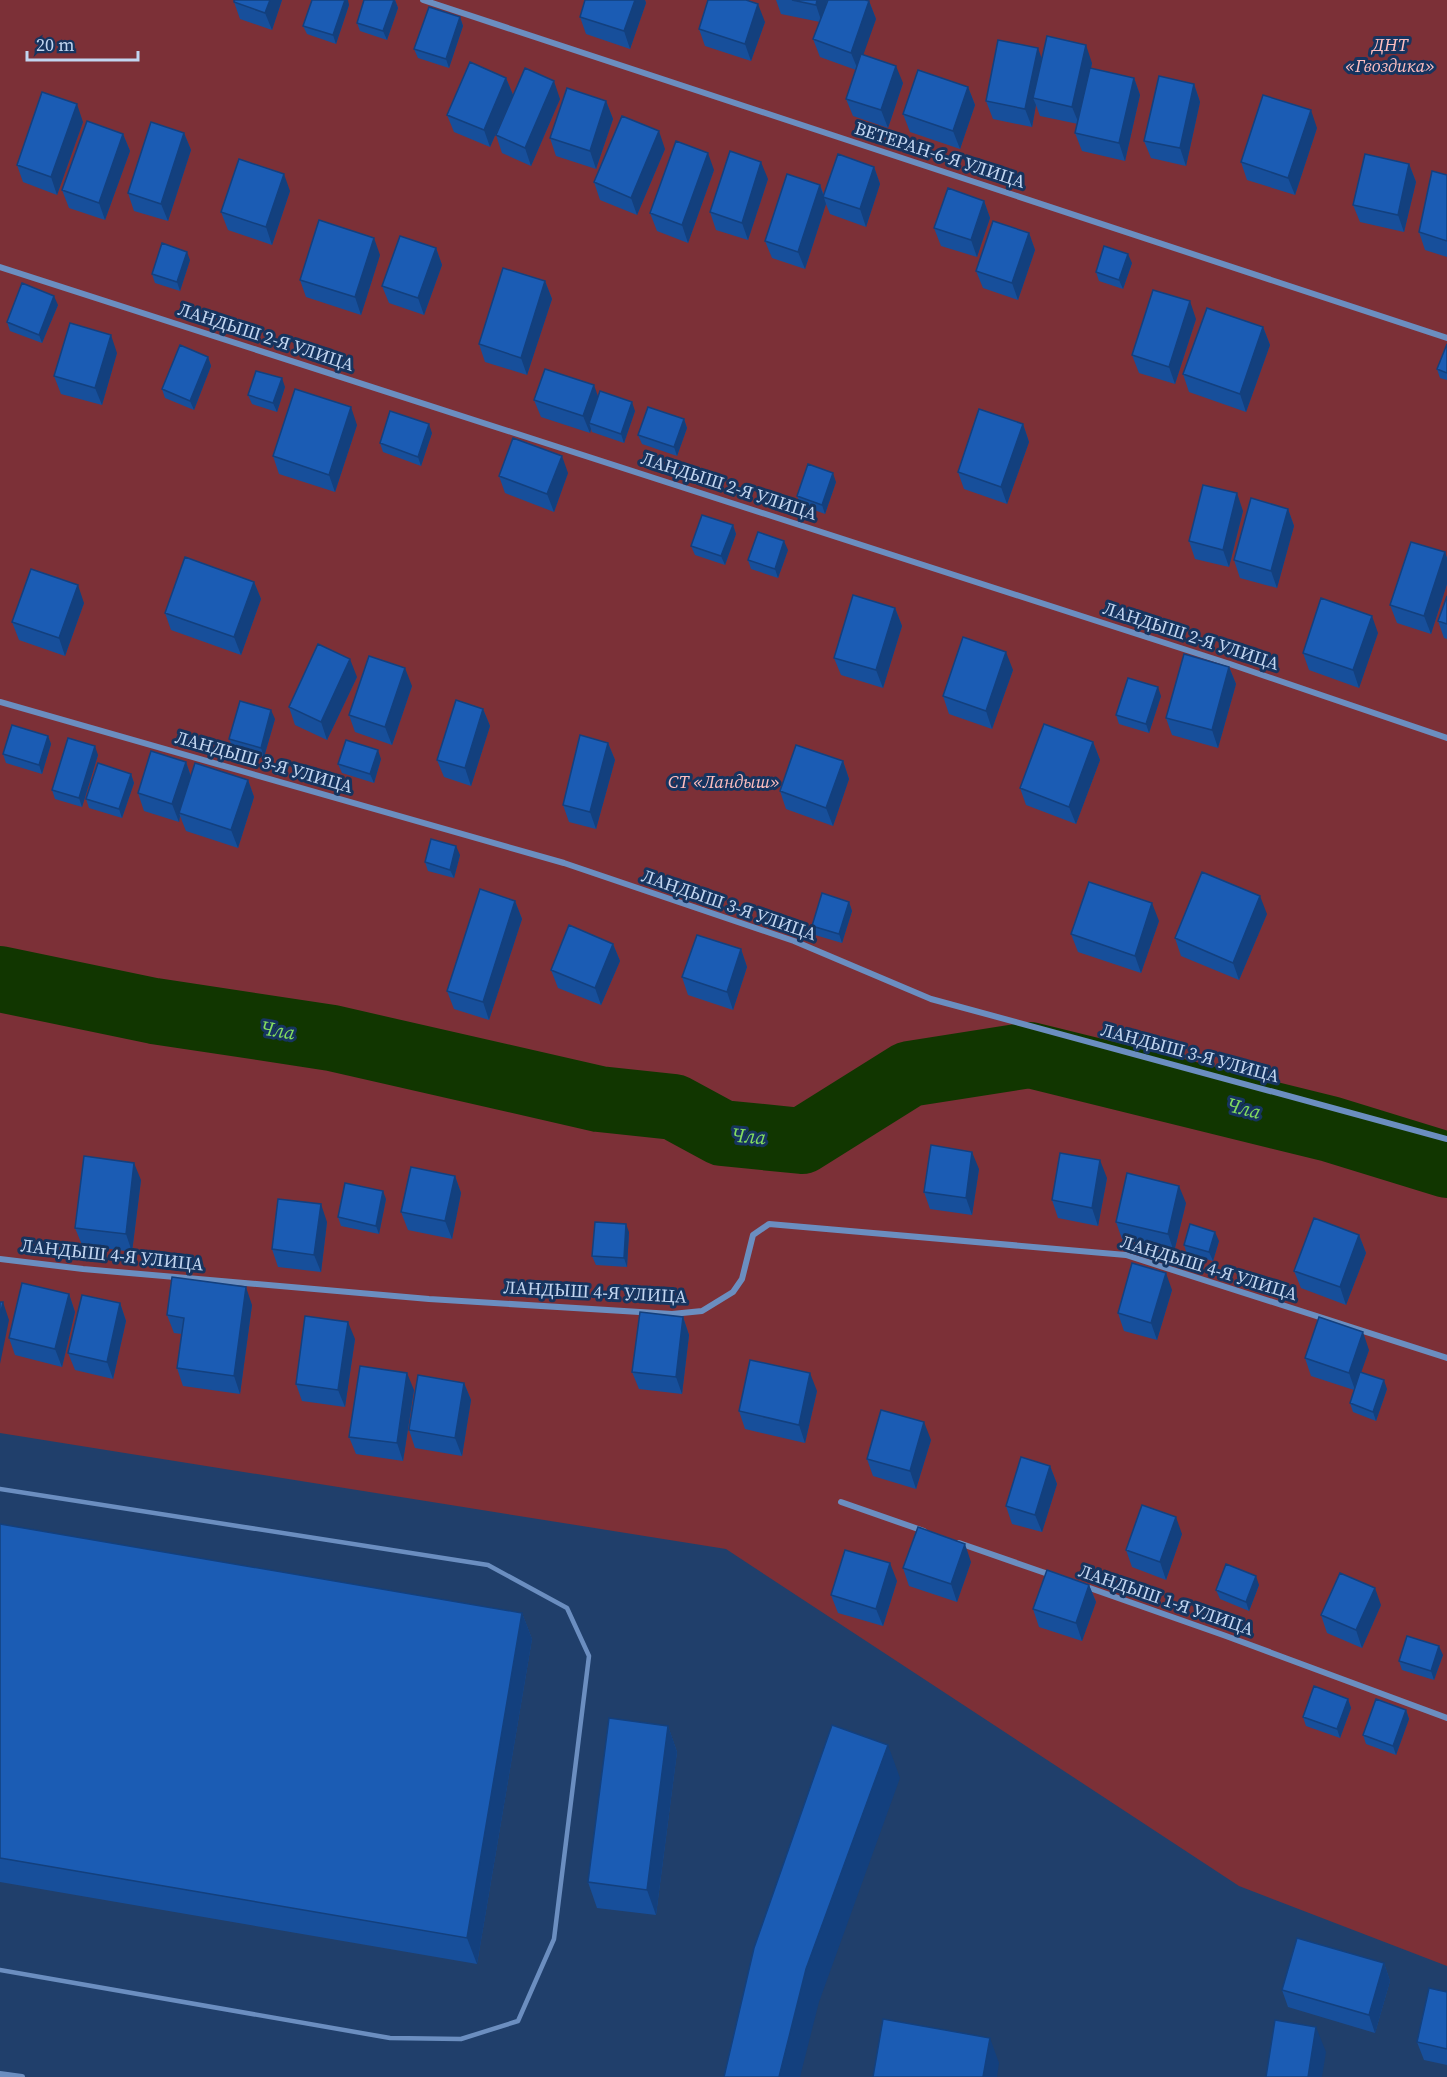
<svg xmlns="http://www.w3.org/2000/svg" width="1447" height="2077" font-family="'Source Serif 4',serif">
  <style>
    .green { fill: #7c3037 }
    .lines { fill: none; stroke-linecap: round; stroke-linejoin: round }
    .river { stroke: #113600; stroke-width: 66 }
    .lane { stroke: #6b8ec0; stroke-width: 4.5 }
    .street { stroke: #6b8ec0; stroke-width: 6 }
    .wall { fill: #174f9b }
    .shaded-wall { fill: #13407e }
    .building { fill: #1b5cb4; stroke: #13407e; stroke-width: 1.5 }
    .labels { text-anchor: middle; stroke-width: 6; stroke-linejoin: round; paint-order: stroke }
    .park-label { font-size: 18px; font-style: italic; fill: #febebf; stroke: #16345f }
    .street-label { font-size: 18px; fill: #c2d5f0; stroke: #16345f }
    .water-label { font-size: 20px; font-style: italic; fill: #84dd60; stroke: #16345f }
  </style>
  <rect width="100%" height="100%" fill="#203f6b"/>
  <path class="green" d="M0,0H1447V1966L1239,1886L726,1549L0,1433Z"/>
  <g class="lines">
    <path class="river" d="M0,979L154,1011L332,1038L599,1099L674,1107L722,1133L802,1141L909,1074L1030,1055L1330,1129L1447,1165"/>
    <path class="lane" d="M0,1489L488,1565L567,1608L589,1656L554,1939L518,2021L461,2039L390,2038L0,1970"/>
    <path class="street" d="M423,0L1447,338
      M0,267L1230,664L1447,738
      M0,702L564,863L794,941L931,999L1447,1139
      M0,1259L83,1269L429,1299L672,1314L702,1311L733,1292L742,1279L753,1235L769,1224L1126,1255L1447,1358
      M841,1502L924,1531
      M959,1543L1051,1575
      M1084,1586L1226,1636L1447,1718
      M0,2074L22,2077"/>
  </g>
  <path class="wall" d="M282,0L272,30L240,19L234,2Z
    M364,0H395L398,8L387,40L360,31L357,23Z
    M585,0H645L646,3L630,49L586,34L580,17Z
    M776,0H827L869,1L876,19L863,54L903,83L888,128L853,116L846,99L856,70L820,57L813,39L820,22L781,14Z
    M349,5L336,44L307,34L303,26Z
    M460,17L463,26L449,68L418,58L414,49Z
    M765,22L751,61L705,46L699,29Z
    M1042,59L1092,63L1091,68L1134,78L1140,95L1125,161L1082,151L1075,133L1078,124L1040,116L1036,105L1032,127L993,119L986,101Z
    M506,78L513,95L490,147L454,132L447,115Z
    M1194,84L1200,102L1186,166L1151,158L1144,141Z
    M968,87L975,105L960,149L910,132L903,114Z
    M560,99L531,166L502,153L496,135Z
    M606,101L613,119L596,169L556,156L550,138Z
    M83,122L57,195L23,182L17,165Z
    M1317,128L1295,195L1247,180L1241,162Z
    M184,133L191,150L168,221L134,211L128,193Z
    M123,134L130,151L105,220L69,208L62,190Z
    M665,149L637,215L600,200L594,182Z
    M1409,164L1416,182L1404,232L1360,222L1353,205Z
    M874,167L880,184L866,227L830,214L826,204L805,269L772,258L765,241L820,185L824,195Z
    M714,170L688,243L657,231L650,213Z
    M1447,175V257L1425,250L1419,232Z
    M768,179L748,240L716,230L710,212Z
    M290,191L272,245L228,230L221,212Z
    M984,201L990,218L977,257L941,246L934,228Z
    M1029,233L1035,250L1018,300L983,288L976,271Z
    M436,248L442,265L424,315L389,303L382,286Z
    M380,255L361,315L306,297L300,280Z
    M190,260L180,291L155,283L152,274Z
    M1132,263L1123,289L1099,281L1096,272Z
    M545,281L552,299L527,375L485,362L479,344Z
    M58,305L42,343L10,331L7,322Z
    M1196,319L1175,384L1139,373L1132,355Z
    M1263,327L1270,345L1246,412L1189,392L1183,374Z
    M1447,344V380L1440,378L1437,369Z
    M117,353L102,405L61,394L54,376Z
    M208,357L211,366L194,410L165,398L162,389Z
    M285,387L277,412L252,404L248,395Z
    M598,397L635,411L624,443L592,432L591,429L590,433L541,417L534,400Z
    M684,419L687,428L677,456L642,444L638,435Z
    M1023,424L1029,442L1007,504L964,489L958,472Z
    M357,425L335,492L279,474L273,456Z
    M432,433L421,466L383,452L380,443Z
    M568,473L554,512L505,493L499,476Z
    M836,482L825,514L801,505L797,496Z
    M1288,509L1294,526L1277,588L1240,578L1234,560Z
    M1243,511L1229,567L1195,559L1189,541Z
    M733,525L736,534L725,565L695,555L691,546Z
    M788,550L778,578L751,569L748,560Z
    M1445,552L1447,558V584L1431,634L1397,623L1390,605Z
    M254,582L261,599L241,655L171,630L165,613Z
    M1447,596V639L1444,638L1438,621Z
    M84,603L65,656L19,640L12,622Z
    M895,608L902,626L883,688L841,675L834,658Z
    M1378,633L1359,688L1309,670L1303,653Z
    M1229,667L1236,684L1218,748L1172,735L1166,718Z
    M1013,670L992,729L949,714L943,696Z
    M357,677L327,740L295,725L289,707Z
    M412,686L392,745L355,732L349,715Z
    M1161,696L1149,733L1119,724L1116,715Z
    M483,709L490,726L471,786L444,777L437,760Z
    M275,719L264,757L233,748L229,739Z
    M48,736L51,744L42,774L6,763L3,754Z
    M1093,742L1100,760L1076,824L1026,805L1020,788Z
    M608,743L615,760L596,829L569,822L563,805Z
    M98,755L82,807L55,799L52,790Z
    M381,759L374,783L342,773L338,764Z
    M843,761L849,779L833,826L786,809L780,791Z
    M186,762L191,776L248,780L254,797L238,848L186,831L180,816L179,822L144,811L138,793Z
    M131,774L134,783L122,818L89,808L86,799Z
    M460,855L454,878L428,871L425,862Z
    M515,901L522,919L489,1020L454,1009L447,991Z
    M849,902L852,911L842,943L815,935L812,926Z
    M1267,914L1239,980L1181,956L1175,938Z
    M1159,921L1141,973L1078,952L1071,934Z
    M613,944L620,961L601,1005L558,988L551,970Z
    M741,949L747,967L733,1010L688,995L682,977Z
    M979,1169L972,1215L930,1209L924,1192Z
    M455,1176L461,1193L452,1239L408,1230L401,1212Z
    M1107,1178L1098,1226L1058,1218L1052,1200Z
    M141,1180L132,1252L82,1245L75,1228Z
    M386,1199L379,1234L341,1226L338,1217Z
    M1186,1203L1174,1252L1122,1239L1116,1222Z
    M327,1222L321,1272L278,1267L272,1249Z
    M629,1232L627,1267L596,1265L592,1256Z
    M1359,1235L1366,1253L1346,1305L1301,1288L1294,1271Z
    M1219,1241L1213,1261L1187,1254L1184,1245Z
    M1172,1290L1157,1340L1124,1331L1118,1313Z
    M69,1294L75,1312L62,1367L15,1355L9,1338Z
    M120,1303L126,1321L113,1379L75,1370L68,1353Z
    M252,1305L240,1394L183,1386L177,1368L182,1334L174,1333L167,1315Z
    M683,1317L689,1335L682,1394L639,1389L632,1372Z
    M355,1339L345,1407L302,1401L296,1384Z
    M1369,1350L1361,1372L1387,1389L1376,1421L1353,1412L1350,1403L1354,1390L1311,1376L1305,1358Z
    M464,1383L471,1400L462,1456L415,1448L409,1430Z
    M414,1390L403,1461L356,1454L349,1437Z
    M817,1391L805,1443L745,1429L739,1411Z
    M931,1440L916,1489L873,1476L867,1459Z
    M1050,1466L1057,1484L1042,1532L1012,1524L1006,1506Z
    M0,1524L522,1613L532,1639L477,1964L0,1882Z
    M1182,1534L1166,1580L1132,1567L1126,1550Z
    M971,1562L957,1602L909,1586L903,1568Z
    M897,1581L883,1626L838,1613L831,1595Z
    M1089,1585L1096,1602L1082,1641L1039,1627L1033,1609Z
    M1259,1585L1249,1611L1220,1599L1216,1590Z
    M1381,1605L1362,1648L1327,1633L1321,1615Z
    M1443,1655L1434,1680L1402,1670L1399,1661Z
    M1348,1699L1351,1708L1340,1738L1306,1726L1303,1717Z
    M1406,1710L1409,1719L1396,1755L1366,1744L1363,1735Z
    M668,1726L677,1752L656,1915L597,1908L588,1882Z
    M1384,1963L1390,1981L1375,2033L1288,2007L1282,1990Z
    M1447,1992V2065L1424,2060L1417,2042Z"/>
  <path class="shaded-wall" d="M270,0H282L272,30L265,13Z
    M345,0H348L349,5L336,44L333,35Z
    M394,0H395L398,8L387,40L383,31Z
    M635,0H645L646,3L630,49L624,31Z
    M817,0H827L822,23L816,5Z
    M869,1L876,19L858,70L851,53Z
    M758,4L765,22L751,61L745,44Z
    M460,17L463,26L449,68L446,59Z
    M1086,45L1092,63L1079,124L1072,107Z
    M1038,48L1044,65L1033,98L1036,105L1032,127L1025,109Z
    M896,66L903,83L888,128L881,110Z
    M506,78L513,95L490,147L484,130Z
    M1134,78L1140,95L1125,161L1119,143Z
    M554,81L560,99L531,166L525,148Z
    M1194,84L1200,102L1186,166L1180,148Z
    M968,87L975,105L960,149L953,131Z
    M606,101L613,119L596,169L590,151Z
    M77,104L83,122L57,195L51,177Z
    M1311,110L1317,128L1295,195L1288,178Z
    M659,131L665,149L637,215L631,198Z
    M184,133L191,150L168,221L161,204Z
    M123,134L130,151L105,220L99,203Z
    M708,153L714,170L688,243L682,225Z
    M761,162L768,179L748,240L742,223Z
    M1409,164L1416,182L1404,232L1398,215Z
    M874,167L880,184L866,227L860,209Z
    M284,174L290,191L272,245L266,227Z
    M820,185L826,204L805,269L798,252Z
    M984,201L990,218L977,257L971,240Z
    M1029,233L1035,250L1018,300L1012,283Z
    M374,238L380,255L361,315L355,297Z
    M436,248L442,265L424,315L418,298Z
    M187,252L190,260L180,291L177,282Z
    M1128,254L1132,263L1123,289L1119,280Z
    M545,281L552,299L527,375L521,358Z
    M54,296L58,305L42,343L39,335Z
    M1190,301L1196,319L1175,384L1169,367Z
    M1263,327L1270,345L1246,412L1240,394Z
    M111,335L117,353L102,405L95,388Z
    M208,357L211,366L194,410L190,401Z
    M282,378L285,387L277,412L273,403Z
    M594,385L600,402L589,423L591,429L590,433L583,416Z
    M632,402L635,411L624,443L621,434Z
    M351,407L357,425L335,492L329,475Z
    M684,419L687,428L677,456L674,447Z
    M429,424L432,433L421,466L418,457Z
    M1023,424L1029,442L1007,504L1001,487Z
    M562,456L568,473L554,512L547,494Z
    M833,473L836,482L825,514L822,505Z
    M1237,493L1243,511L1229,567L1223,550Z
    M1288,509L1294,526L1277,588L1271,571Z
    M733,525L736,534L725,565L721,556Z
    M784,541L788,550L778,578L775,569Z
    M1445,552L1447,558V584L1431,634L1424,616Z
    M254,582L261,599L241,655L234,637Z
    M78,585L84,603L65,656L59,638Z
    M895,608L902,626L883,688L876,670Z
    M1372,616L1378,633L1359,688L1353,670Z
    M1006,652L1013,670L992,729L986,711Z
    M350,659L357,677L327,740L321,722Z
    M1229,667L1236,684L1218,748L1212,730Z
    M405,668L412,686L392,745L385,727Z
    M1158,687L1161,696L1149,733L1146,724Z
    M483,709L490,726L471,786L465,768Z
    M271,710L275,719L264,757L261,748Z
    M48,736L51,744L42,774L39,765Z
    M1093,742L1100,760L1076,824L1069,807Z
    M608,743L615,760L596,829L590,812Z
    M95,746L98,755L82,807L79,798Z
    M378,750L381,759L374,783L370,774Z
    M843,761L849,779L833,826L826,808Z
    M186,762L192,780L179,813L180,816L179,822L172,804Z
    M131,774L134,783L122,818L119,809Z
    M248,780L254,797L238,848L231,830Z
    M456,846L460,855L454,878L450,870Z
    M1260,896L1267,914L1239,980L1233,963Z
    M515,901L522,919L489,1020L483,1002Z
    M849,902L852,911L842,943L839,934Z
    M1152,903L1159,921L1141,973L1135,956Z
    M613,944L620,961L601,1005L595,988Z
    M741,949L747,967L733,1010L727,992Z
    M972,1152L979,1169L972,1215L966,1198Z
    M1100,1160L1107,1178L1098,1226L1092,1208Z
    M134,1163L141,1180L132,1252L126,1234Z
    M455,1176L461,1193L452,1239L445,1221Z
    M1179,1186L1186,1203L1174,1252L1168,1234Z
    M383,1191L386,1199L379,1234L376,1226Z
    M321,1204L327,1222L321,1272L314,1255Z
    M626,1224L629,1232L627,1267L624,1258Z
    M1215,1232L1219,1241L1213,1261L1209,1252Z
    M1359,1235L1366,1253L1346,1305L1340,1287Z
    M1166,1273L1172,1290L1157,1340L1151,1323Z
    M246,1287L252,1305L240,1394L234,1376Z
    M69,1294L75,1312L62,1367L55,1349Z
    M3,1302L9,1320L0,1364V1316Z
    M120,1303L126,1321L113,1379L107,1362Z
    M683,1317L689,1335L682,1394L676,1377Z
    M348,1322L355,1339L345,1407L338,1390Z
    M1363,1332L1369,1350L1355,1390L1349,1373Z
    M407,1373L414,1390L403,1461L397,1443Z
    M810,1373L817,1391L805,1443L799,1425Z
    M1384,1380L1387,1389L1376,1421L1373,1412Z
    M464,1383L471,1400L462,1456L455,1438Z
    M924,1422L931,1440L916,1489L910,1471Z
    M1050,1466L1057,1484L1042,1532L1035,1515Z
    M1176,1517L1182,1534L1166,1580L1160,1562Z
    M965,1544L971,1562L957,1602L951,1584Z
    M890,1563L897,1581L883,1626L876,1609Z
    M1256,1576L1259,1585L1249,1611L1246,1602Z
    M1089,1585L1096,1602L1082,1641L1076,1623Z
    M1375,1588L1381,1605L1362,1648L1356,1630Z
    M522,1613L532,1639L477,1964L467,1938Z
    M1439,1646L1443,1655L1434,1680L1431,1671Z
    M1348,1699L1351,1708L1340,1738L1337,1729Z
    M1406,1710L1409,1719L1396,1755L1393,1746Z
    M668,1726L677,1752L656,1915L647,1890Z
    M888,1745L900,1778L819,2002L800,2077H779L806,1969Z
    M1384,1963L1390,1981L1375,2033L1369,2015Z
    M1316,2027L1326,2052L1322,2077H1308Z
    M990,2038L999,2063L997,2077H983Z"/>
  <path class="building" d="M234,0H270L265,13L234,2Z
    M312,0H345L333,35L303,26Z
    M364,0H394L383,31L357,23Z
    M585,0H635L624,31L580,17Z
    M708,0H746L758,4L745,44L699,29Z
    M792,0H817L816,5Z
    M828,0H865L869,1L851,53L813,39Z
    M429,7L460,17L446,59L414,49Z
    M1047,36L1086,45L1072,107L1033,98Z
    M998,40L1038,48L1025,109L986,101Z
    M861,54L896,66L881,110L846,99Z
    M470,62L506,78L484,130L447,115Z
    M525,68L554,81L525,148L496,135Z
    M1090,68L1134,78L1119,143L1075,133Z
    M918,70L968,87L953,131L903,114Z
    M1159,76L1194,84L1180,148L1144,141Z
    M567,88L606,101L590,151L550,138Z
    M42,92L77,104L51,177L17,165Z
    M1263,95L1311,110L1288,178L1241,162Z
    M622,116L659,131L631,198L594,182Z
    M87,121L123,134L99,203L62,190Z
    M151,122L184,133L161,204L128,193Z
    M676,141L708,153L682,225L650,213Z
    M730,151L761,162L742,223L710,212Z
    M838,154L874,167L860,209L823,197Z
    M1365,154L1409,164L1398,215L1353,205Z
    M239,159L284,174L266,227L221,212Z
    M1432,171L1447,175V241L1419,232Z
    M787,174L820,185L798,252L765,241Z
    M948,188L984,201L971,240L934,228Z
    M319,220L374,238L355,297L300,280Z
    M993,221L1029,233L1012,283L976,271Z
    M400,236L436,248L418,298L382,286Z
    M162,243L187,252L177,282L152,274Z
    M1104,246L1128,254L1119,280L1096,272Z
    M503,268L545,281L521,358L479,344Z
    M22,283L54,296L39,335L7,322Z
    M1153,290L1190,301L1169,367L1132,355Z
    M1207,308L1263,327L1240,394L1183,374Z
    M70,323L111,335L95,388L54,376Z
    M1447,344V373L1437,369Z
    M180,345L208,357L190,401L162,389Z
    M545,369L594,385L583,416L534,400Z
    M256,371L282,378L273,403L248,395Z
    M295,389L351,407L329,475L273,456Z
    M600,391L632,402L621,434L589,423Z
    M648,407L684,419L674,447L638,435Z
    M979,409L1023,424L1001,487L958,472Z
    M390,411L429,424L418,457L380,443Z
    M513,438L562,456L547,494L499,476Z
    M808,464L833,473L822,505L797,496Z
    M1203,485L1237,493L1223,550L1189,541Z
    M1251,498L1288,509L1271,571L1234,560Z
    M702,515L733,525L721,556L691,546Z
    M758,532L784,541L775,569L748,560Z
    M1411,542L1445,552L1424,616L1390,605Z
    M185,557L254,582L234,637L165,613Z
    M31,569L78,585L59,638L12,622Z
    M853,595L895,608L876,670L834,658Z
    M1447,596V624L1438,621Z
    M1321,598L1372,616L1353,670L1303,653Z
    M963,637L1006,652L986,711L943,696Z
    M318,644L350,659L321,722L289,707Z
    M1184,654L1229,667L1212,730L1166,718Z
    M369,656L405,668L385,727L349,715Z
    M1128,678L1158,687L1146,724L1116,715Z
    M456,700L483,709L465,768L437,760Z
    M240,701L271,710L261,748L229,739Z
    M1044,724L1093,742L1069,807L1020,788Z
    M12,725L48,736L39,765L3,754Z
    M580,735L608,743L590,812L563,805Z
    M68,738L95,746L79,798L52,790Z
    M346,740L378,750L370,774L338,764Z
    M796,745L843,761L826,808L780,791Z
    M151,751L186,762L172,804L138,793Z
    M98,763L131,774L119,809L86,799Z
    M195,763L248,780L231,830L179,813Z
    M431,839L456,846L450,870L425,862Z
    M1202,872L1260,896L1233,963L1175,938Z
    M1089,882L1152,903L1135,956L1071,934Z
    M480,889L515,901L483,1002L447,991Z
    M822,893L849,902L839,934L812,926Z
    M569,925L613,944L595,988L551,970Z
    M697,935L741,949L727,992L682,977Z
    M931,1145L972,1152L966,1198L924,1192Z
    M1060,1153L1100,1160L1092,1208L1052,1200Z
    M84,1156L134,1163L126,1234L75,1228Z
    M411,1167L455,1176L445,1221L401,1212Z
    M1127,1173L1179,1186L1168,1234L1116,1222Z
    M345,1183L383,1191L376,1226L338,1217Z
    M278,1199L321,1204L314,1255L272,1249Z
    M1314,1218L1359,1235L1340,1287L1294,1271Z
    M595,1222L626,1224L624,1258L592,1256Z
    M1190,1224L1215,1232L1209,1252L1184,1245Z
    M1132,1263L1166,1273L1151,1323L1118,1313Z
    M172,1277L246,1287L234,1376L177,1368L184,1318L167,1315Z
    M22,1283L69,1294L55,1349L9,1338Z
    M82,1295L120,1303L107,1362L68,1353Z
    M0,1302H3L0,1316Z
    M640,1312L683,1317L676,1377L632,1372Z
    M305,1316L348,1322L338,1390L296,1384Z
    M1319,1317L1363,1332L1349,1373L1305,1358Z
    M750,1360L810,1373L799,1425L739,1411Z
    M360,1366L407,1373L397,1443L349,1437Z
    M1360,1372L1384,1380L1373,1412L1350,1403Z
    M418,1375L464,1383L455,1438L409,1430Z
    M881,1410L924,1422L910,1471L867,1459Z
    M1021,1457L1050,1466L1035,1515L1006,1506Z
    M1142,1505L1176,1517L1160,1562L1126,1550Z
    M0,1524L522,1613L467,1938L0,1858Z
    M918,1527L965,1544L951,1584L903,1568Z
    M845,1550L890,1563L876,1609L831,1595Z
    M1226,1564L1256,1576L1246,1602L1216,1590Z
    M1047,1570L1089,1585L1076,1623L1033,1609Z
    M1340,1573L1375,1588L1356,1630L1321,1615Z
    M1407,1636L1439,1646L1431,1671L1399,1661Z
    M1314,1686L1348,1699L1337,1729L1303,1717Z
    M1376,1699L1406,1710L1393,1746L1363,1735Z
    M609,1718L668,1726L647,1890L588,1882Z
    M832,1725L888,1745L806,1969L779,2077H724L754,1948Z
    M1297,1938L1384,1963L1369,2015L1282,1990Z
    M1429,1988L1447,1992V2049L1417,2042Z
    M883,2019L990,2038L983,2077H873Z
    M1275,2020L1316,2027L1308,2077H1266Z"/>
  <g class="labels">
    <g class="park-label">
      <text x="1390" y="51">ДНТ<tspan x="1390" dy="21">«Гвоздика»</tspan></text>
      <text x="724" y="788">СТ «Ландыш»</text>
    </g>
    <g class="street-label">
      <text transform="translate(940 155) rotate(18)" y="6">ВЕТЕРАН-6-Я УЛИЦА</text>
      <text transform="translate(266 337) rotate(18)" y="6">ЛАНДЫШ 2-Я УЛИЦА</text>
      <text transform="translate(729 486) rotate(18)" y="6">ЛАНДЫШ 2-Я УЛИЦА</text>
      <text transform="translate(1191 636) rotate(18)" y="6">ЛАНДЫШ 2-Я УЛИЦА</text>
      <text transform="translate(264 762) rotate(16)" y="6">ЛАНДЫШ 3-Я УЛИЦА</text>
      <text transform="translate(729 905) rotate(19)" y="6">ЛАНДЫШ 3-Я УЛИЦА</text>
      <text transform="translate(1190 1053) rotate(15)" y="6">ЛАНДЫШ 3-Я УЛИЦА</text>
      <text transform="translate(112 1255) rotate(6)" y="6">ЛАНДЫШ 4-Я УЛИЦА</text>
      <text transform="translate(1209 1268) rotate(17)" y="6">ЛАНДЫШ 4-Я УЛИЦА</text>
      <text transform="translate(595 1292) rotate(3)" y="6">ЛАНДЫШ 4-Я УЛИЦА</text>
      <text transform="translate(1166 1600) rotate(19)" y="6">ЛАНДЫШ 1-Я УЛИЦА</text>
    </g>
    <g class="water-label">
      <text transform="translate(278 1030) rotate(9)" y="7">Чла</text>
      <text transform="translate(1244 1108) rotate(14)" y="7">Чла</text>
      <text transform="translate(749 1136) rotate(5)" y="7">Чла</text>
    </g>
  </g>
  <path d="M27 51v9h111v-9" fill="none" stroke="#c2d5f0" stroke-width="3"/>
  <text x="36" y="51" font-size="18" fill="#c2d5f0" stroke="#16345f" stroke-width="4.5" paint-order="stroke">20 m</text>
</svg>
